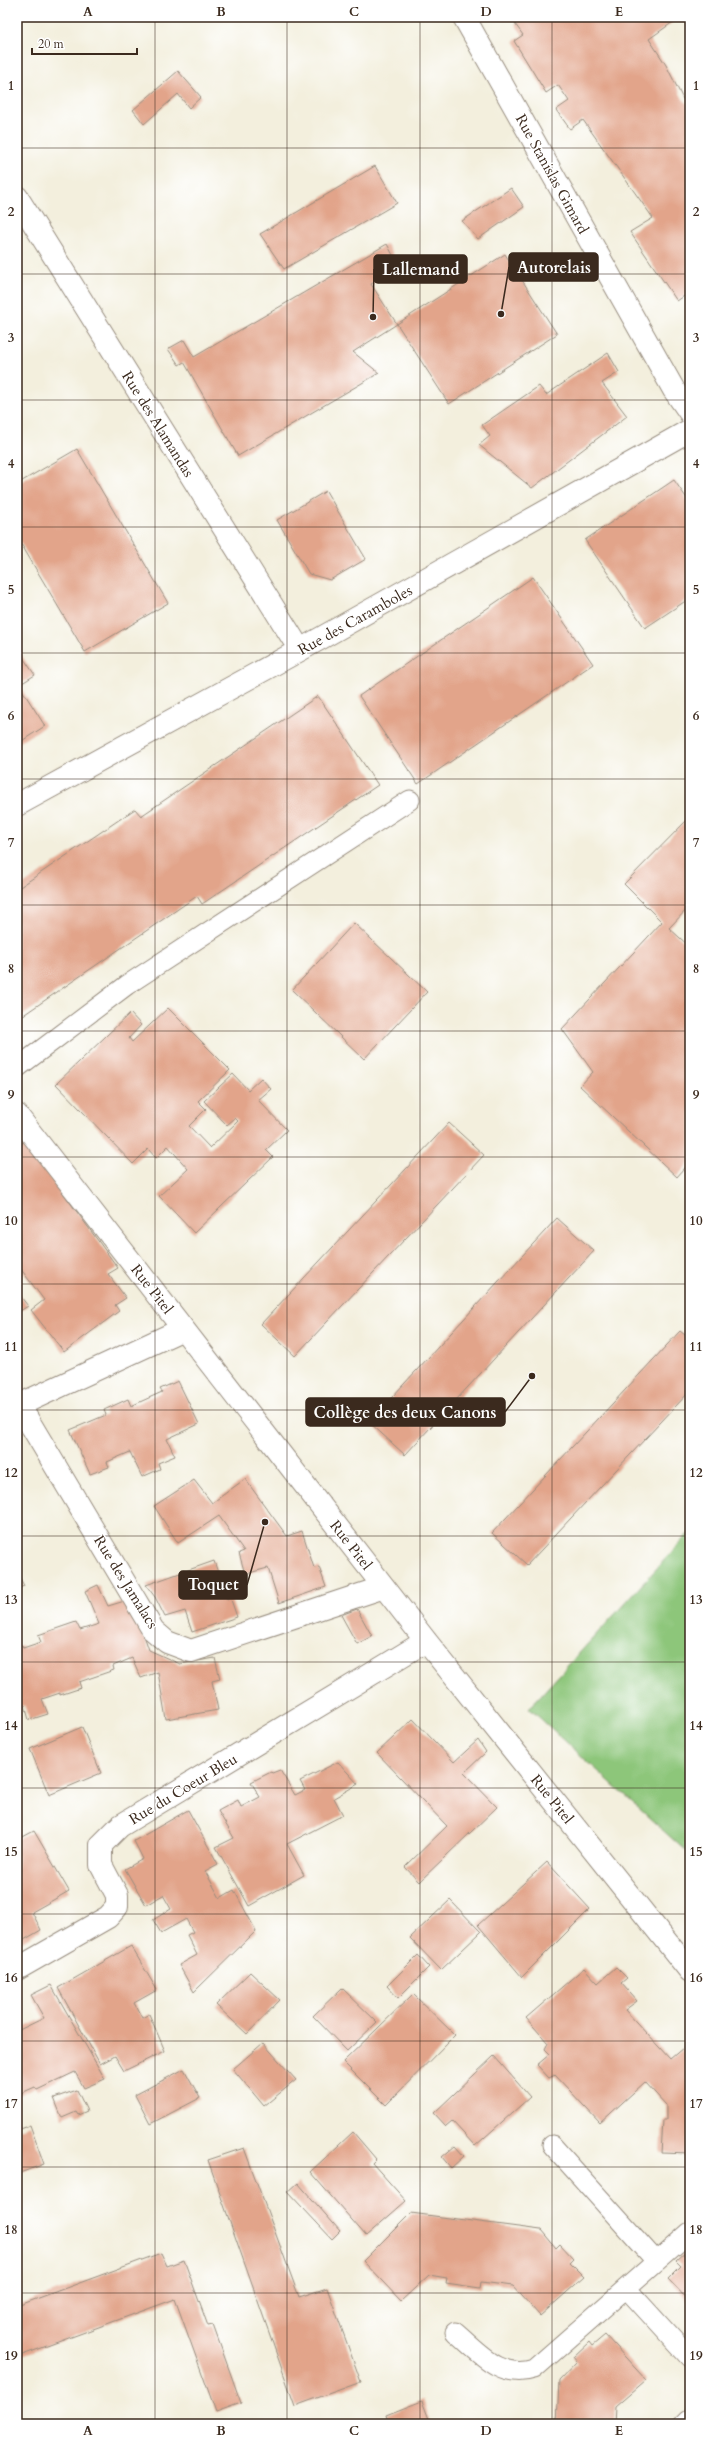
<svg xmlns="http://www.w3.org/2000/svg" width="707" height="2441" font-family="Cardo,serif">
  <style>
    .grass { fill: #8dc67a; stroke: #64784c }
    .building { fill: #e2a48a }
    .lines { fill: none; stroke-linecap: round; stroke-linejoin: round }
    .lane-casing { stroke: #978c7e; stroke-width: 21 }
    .street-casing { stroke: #978c7e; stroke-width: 24 }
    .lane { stroke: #fff; stroke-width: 19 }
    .street { stroke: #fff; stroke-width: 22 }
    .grid { fill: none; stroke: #3b2a1e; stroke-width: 1; stroke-opacity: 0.55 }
    .labels { text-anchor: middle; stroke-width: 3; stroke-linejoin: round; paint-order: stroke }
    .street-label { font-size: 15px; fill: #3b2a1e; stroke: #fff }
    .leader { fill: none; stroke: #3b2a1e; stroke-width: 1.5 }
    .callout-dot { fill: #3b2a1e; stroke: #fff; stroke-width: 1.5 }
    .callout { fill: #3b2a1e; stroke: #3b2a1e; stroke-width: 1.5 }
    .callout-label { font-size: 16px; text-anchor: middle; font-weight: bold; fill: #fff }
    .neatline { fill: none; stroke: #3b2a1e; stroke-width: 1.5 }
    .grid-label { font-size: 13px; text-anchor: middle; font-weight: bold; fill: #3b2a1e }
  </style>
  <rect width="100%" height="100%" fill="#fff"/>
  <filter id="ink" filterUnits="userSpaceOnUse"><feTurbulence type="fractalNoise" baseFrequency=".025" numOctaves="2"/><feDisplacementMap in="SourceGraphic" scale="8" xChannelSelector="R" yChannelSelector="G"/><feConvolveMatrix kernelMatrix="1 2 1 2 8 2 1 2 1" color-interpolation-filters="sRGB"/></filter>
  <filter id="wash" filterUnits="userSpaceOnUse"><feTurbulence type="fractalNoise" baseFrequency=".012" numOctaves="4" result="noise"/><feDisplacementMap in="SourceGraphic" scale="16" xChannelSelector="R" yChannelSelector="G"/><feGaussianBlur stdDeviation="0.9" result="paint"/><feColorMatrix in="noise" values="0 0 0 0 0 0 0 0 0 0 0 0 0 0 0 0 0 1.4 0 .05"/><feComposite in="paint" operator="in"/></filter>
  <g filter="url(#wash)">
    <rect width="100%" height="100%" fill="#f3efdd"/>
    <path class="grass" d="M690,1532V1855L529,1708Z"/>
    <g id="blocks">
      <path class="building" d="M524,17H670L673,22L649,39L666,65L683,99L690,107V292L677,301L630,232L653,218L583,120L570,129L556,110L569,101L558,85L546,93L514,41L523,35L515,24Z
        M178,71L201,97L189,108L178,94L144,124L133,110Z
        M375,166L397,203L284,269L260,234Z
        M511,188L524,207L478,239L462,221Z
        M387,244L400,268L371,284L397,324L353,352L379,373L238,456L184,362L179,365L168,349L184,340L194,357Z
        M505,254L557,334L449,404L397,324Z
        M608,353L619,372L602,383L627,416L532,488L479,445L490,436L482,425L539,386L546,395Z
        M77,449L168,603L85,652L17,537V484Z
        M674,480L690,503V598L645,628L585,540Z
        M326,491L366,559L330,580L309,574L277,520Z
        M533,577L593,664L418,784L359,696Z
        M17,649L35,675L19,685L45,726L17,744Z
        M318,696L378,785L202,904L197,896L22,1016L17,1009V889L135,809L141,816Z
        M690,817V906L669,928L690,947V1162L677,1177L580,1086L593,1072L562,1029L662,922L624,884Z
        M354,923L427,992L364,1059L292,990Z
        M168,1008L230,1070L198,1101L206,1109L189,1126L210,1148L238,1121L235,1118L227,1125L204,1101L233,1074L248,1090L261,1078L271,1089L258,1100L287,1130L266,1150L273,1157L194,1233L159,1196L188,1169L168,1146L156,1158L148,1149L133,1164L56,1084L130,1013L141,1025L129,1038L132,1042Z
        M449,1123L484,1155L295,1356L261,1324Z
        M25,1141L118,1268L108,1274L126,1298L115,1305L119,1311L64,1352L31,1310L44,1300L17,1264V1147Z
        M557,1218L594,1251L405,1455L369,1422Z
        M17,1292L28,1306L17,1313Z
        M680,1331L690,1339V1391L527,1565L492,1533Z
        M178,1381L199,1424L167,1439L175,1456L158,1463L160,1469L142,1477L130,1452L107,1462L109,1467L90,1474L70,1430L106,1415L104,1410L128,1399L131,1406L162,1392L160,1389Z
        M245,1479L287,1536L302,1531L314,1568L319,1567L326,1587L279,1603L268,1568L245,1574L239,1553L244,1551L219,1516L178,1543L154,1506L194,1480L212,1503Z
        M214,1561L227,1599L230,1597L237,1617L192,1632L185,1611L165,1617L155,1597L146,1585Z
        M17,1572L24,1586L17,1589Z
        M98,1585L108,1606L128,1600L135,1609L149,1650L180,1664L215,1658L220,1679L212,1681L218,1710L166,1719L158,1672L141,1678L132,1658L113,1666L114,1670L79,1682L81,1688L60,1695V1693L42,1699L48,1714L29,1720L25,1705L17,1708V1647L22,1645L23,1648L41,1642L38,1635L76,1622L80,1630L99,1624L85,1591Z
        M357,1609L372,1636L357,1644L341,1615Z
        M413,1719L454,1762L478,1740L486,1752L464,1773L497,1807L419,1882L405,1867L447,1826L377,1753Z
        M82,1727L101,1773L49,1795L30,1749Z
        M338,1762L358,1784L334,1798L343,1815L287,1844L304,1875L249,1906L216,1847L234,1838L218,1811L238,1800L241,1807L260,1797L251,1782L271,1772L272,1773L280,1770L295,1795L305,1790L300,1781Z
        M188,1810L218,1864L205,1871L220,1898L234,1890L256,1931L194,1992L179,1965L197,1955L187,1935L193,1932L186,1919L161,1933L153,1920L171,1909L163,1895L146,1905L125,1869L143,1859L134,1841Z
        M34,1831L69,1891L32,1912L41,1930L17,1944V1840Z
        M547,1862L590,1909L522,1977L478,1925Z
        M450,1900L481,1932L441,1970L410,1938Z
        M131,1946L157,1990L134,2003L142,2018L149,2014L165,2051L124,2071L115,2056L100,2064L58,1988Z
        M418,1955L429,1967L398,1998L387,1986Z
        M616,1967L627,1978L621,1983L637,2001L625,2010L670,2059L690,2042V2154L661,2153L663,2120H666V2105L645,2082L600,2123L555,2075L549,2078L537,2065L550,2054L545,2049L548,2043L526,2018L584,1968L598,1983Z
        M250,1972L280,2000L247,2034L216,2005Z
        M51,1985L105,2079L84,2088L75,2072L37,2090L35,2087L17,2095V2031L44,2018L31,1995Z
        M342,1988L377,2022L347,2051L313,2016Z
        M413,1994L455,2035L386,2105L343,2062Z
        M263,2043L296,2080L264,2106L233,2069Z
        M494,2056L530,2097L475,2146L452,2121L446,2126L434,2113Z
        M184,2069L200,2098L150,2124L135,2095Z
        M77,2090L87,2111L78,2115L76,2112L62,2118L54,2098Z
        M30,2125L44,2164L17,2174V2130Z
        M353,2132L376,2159L372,2163L406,2201L366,2236L310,2172Z
        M455,2146L464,2156L451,2168L442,2157Z
        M244,2148L299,2297L327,2288L361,2382L295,2406L208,2160Z
        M298,2183L340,2231L332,2239L288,2192Z
        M411,2213L541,2230L556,2248L560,2244L574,2259L570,2263L584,2277L540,2316L513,2286L481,2282L480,2288L446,2283L447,2278L429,2275L401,2301L363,2261Z
        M690,2248V2302L668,2279L681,2266L676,2261Z
        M161,2253L167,2266L184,2260L208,2326L213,2325L241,2403L216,2412L175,2299L17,2357V2306Z
        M605,2335L646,2380L616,2406L615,2424H557L559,2381L577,2362L573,2357L589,2342L592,2346Z
        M422,2401L431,2424H389L386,2415Z"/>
    </g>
  </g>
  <g filter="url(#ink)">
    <use href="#blocks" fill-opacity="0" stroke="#978c7e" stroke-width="1"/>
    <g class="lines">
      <g class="lane-casing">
        <path id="lane" d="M17,1068L127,985L410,800
          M552,2145L656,2261
          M626,2288L690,2358
          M455,2332C479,2352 500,2380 534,2369L690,2232
          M684,2424L690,2418"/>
      </g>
      <g class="street-casing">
        <path id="street" d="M464,17L674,390L690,413
          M17,197L300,650
          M17,805L300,650L690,430
          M17,1115L426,1641L690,1971
          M19,1405L153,1630L167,1642L191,1651L384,1587
          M17,1406L183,1329
          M17,1969L108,1917L117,1907V1895L101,1865V1845L120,1826L426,1641"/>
      </g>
      <use href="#lane" class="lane"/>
      <use href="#street" class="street"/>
    </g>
  </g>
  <path class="grid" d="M155,17V2424M287,17V2424M420,17V2424M552,17V2424M17,148H690M17,274H690M17,400H690M17,527H690M17,653H690M17,779H690M17,905H690M17,1031H690M17,1157H690M17,1284H690M17,1410H690M17,1536H690M17,1662H690M17,1788H690M17,1914H690M17,2041H690M17,2167H690M17,2293H690"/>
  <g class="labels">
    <g class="street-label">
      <text transform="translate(552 174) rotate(61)" y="5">Rue Stanislas Gimard</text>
      <text transform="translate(158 424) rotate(58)" y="5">Rue des Alamandas</text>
      <text transform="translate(355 620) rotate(-29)" y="5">Rue des Caramboles</text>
      <text transform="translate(152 1289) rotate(52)" y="5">Rue Pitel</text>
      <text transform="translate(351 1545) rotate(52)" y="5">Rue Pitel</text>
      <text transform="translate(126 1582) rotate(58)" y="5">Rue des Jamalacs</text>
      <text transform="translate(183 1789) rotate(-31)" y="5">Rue du Coeur Bleu</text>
      <text transform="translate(552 1799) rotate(51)" y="5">Rue Pitel</text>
    </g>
  </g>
  <path class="leader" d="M501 314L509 267M373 317L374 269M532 1376L505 1412M265 1522L247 1585"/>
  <g class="callout-dot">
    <circle cx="501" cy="314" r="4"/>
    <circle cx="373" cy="317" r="4"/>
    <circle cx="532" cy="1376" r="4"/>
    <circle cx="265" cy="1522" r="4"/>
  </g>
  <g class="callout">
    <rect x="509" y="253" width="89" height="28" rx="4"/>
    <rect x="374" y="255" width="93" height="28" rx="4"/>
    <rect x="306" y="1398" width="199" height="28" rx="4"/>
    <rect x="179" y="1571" width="68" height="28" rx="4"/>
  </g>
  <g class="callout-label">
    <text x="554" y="273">Autorelais</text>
    <text x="421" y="275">Lallemand</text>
    <text x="405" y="1418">Collège des deux Canons</text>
    <text x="213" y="1590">Toquet</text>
  </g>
  <rect width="707" height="2441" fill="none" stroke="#fff" stroke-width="44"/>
  <path d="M32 48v6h105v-6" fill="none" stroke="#3b2a1e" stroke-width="2"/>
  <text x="38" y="48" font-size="12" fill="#3b2a1e" stroke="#ffffff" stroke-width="3" paint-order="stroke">20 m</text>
  <rect x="22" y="22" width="663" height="2397" class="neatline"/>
  <g class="grid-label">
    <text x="88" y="16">A</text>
    <text x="221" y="16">B</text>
    <text x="354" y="16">C</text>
    <text x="486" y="16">D</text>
    <text x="619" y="16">E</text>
    <text x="11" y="90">1</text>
    <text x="696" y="90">1</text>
    <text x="11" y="216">2</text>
    <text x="696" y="216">2</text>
    <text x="11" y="342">3</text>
    <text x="696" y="342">3</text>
    <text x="11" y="468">4</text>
    <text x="696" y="468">4</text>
    <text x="11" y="594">5</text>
    <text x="696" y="594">5</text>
    <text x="11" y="720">6</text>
    <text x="696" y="720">6</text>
    <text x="11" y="847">7</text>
    <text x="696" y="847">7</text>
    <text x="11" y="973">8</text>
    <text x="696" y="973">8</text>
    <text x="11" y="1099">9</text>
    <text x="696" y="1099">9</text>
    <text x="11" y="1225">10</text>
    <text x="696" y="1225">10</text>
    <text x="11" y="1351">11</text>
    <text x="696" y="1351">11</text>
    <text x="11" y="1477">12</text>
    <text x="696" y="1477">12</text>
    <text x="11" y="1604">13</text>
    <text x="696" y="1604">13</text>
    <text x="11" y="1730">14</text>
    <text x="696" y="1730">14</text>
    <text x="11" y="1856">15</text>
    <text x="696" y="1856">15</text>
    <text x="11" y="1982">16</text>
    <text x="696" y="1982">16</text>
    <text x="11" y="2108">17</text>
    <text x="696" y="2108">17</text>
    <text x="11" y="2234">18</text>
    <text x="696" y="2234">18</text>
    <text x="11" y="2360">19</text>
    <text x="696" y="2360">19</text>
    <text x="88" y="2435">A</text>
    <text x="221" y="2435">B</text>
    <text x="354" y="2435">C</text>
    <text x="486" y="2435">D</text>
    <text x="619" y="2435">E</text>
  </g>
</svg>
